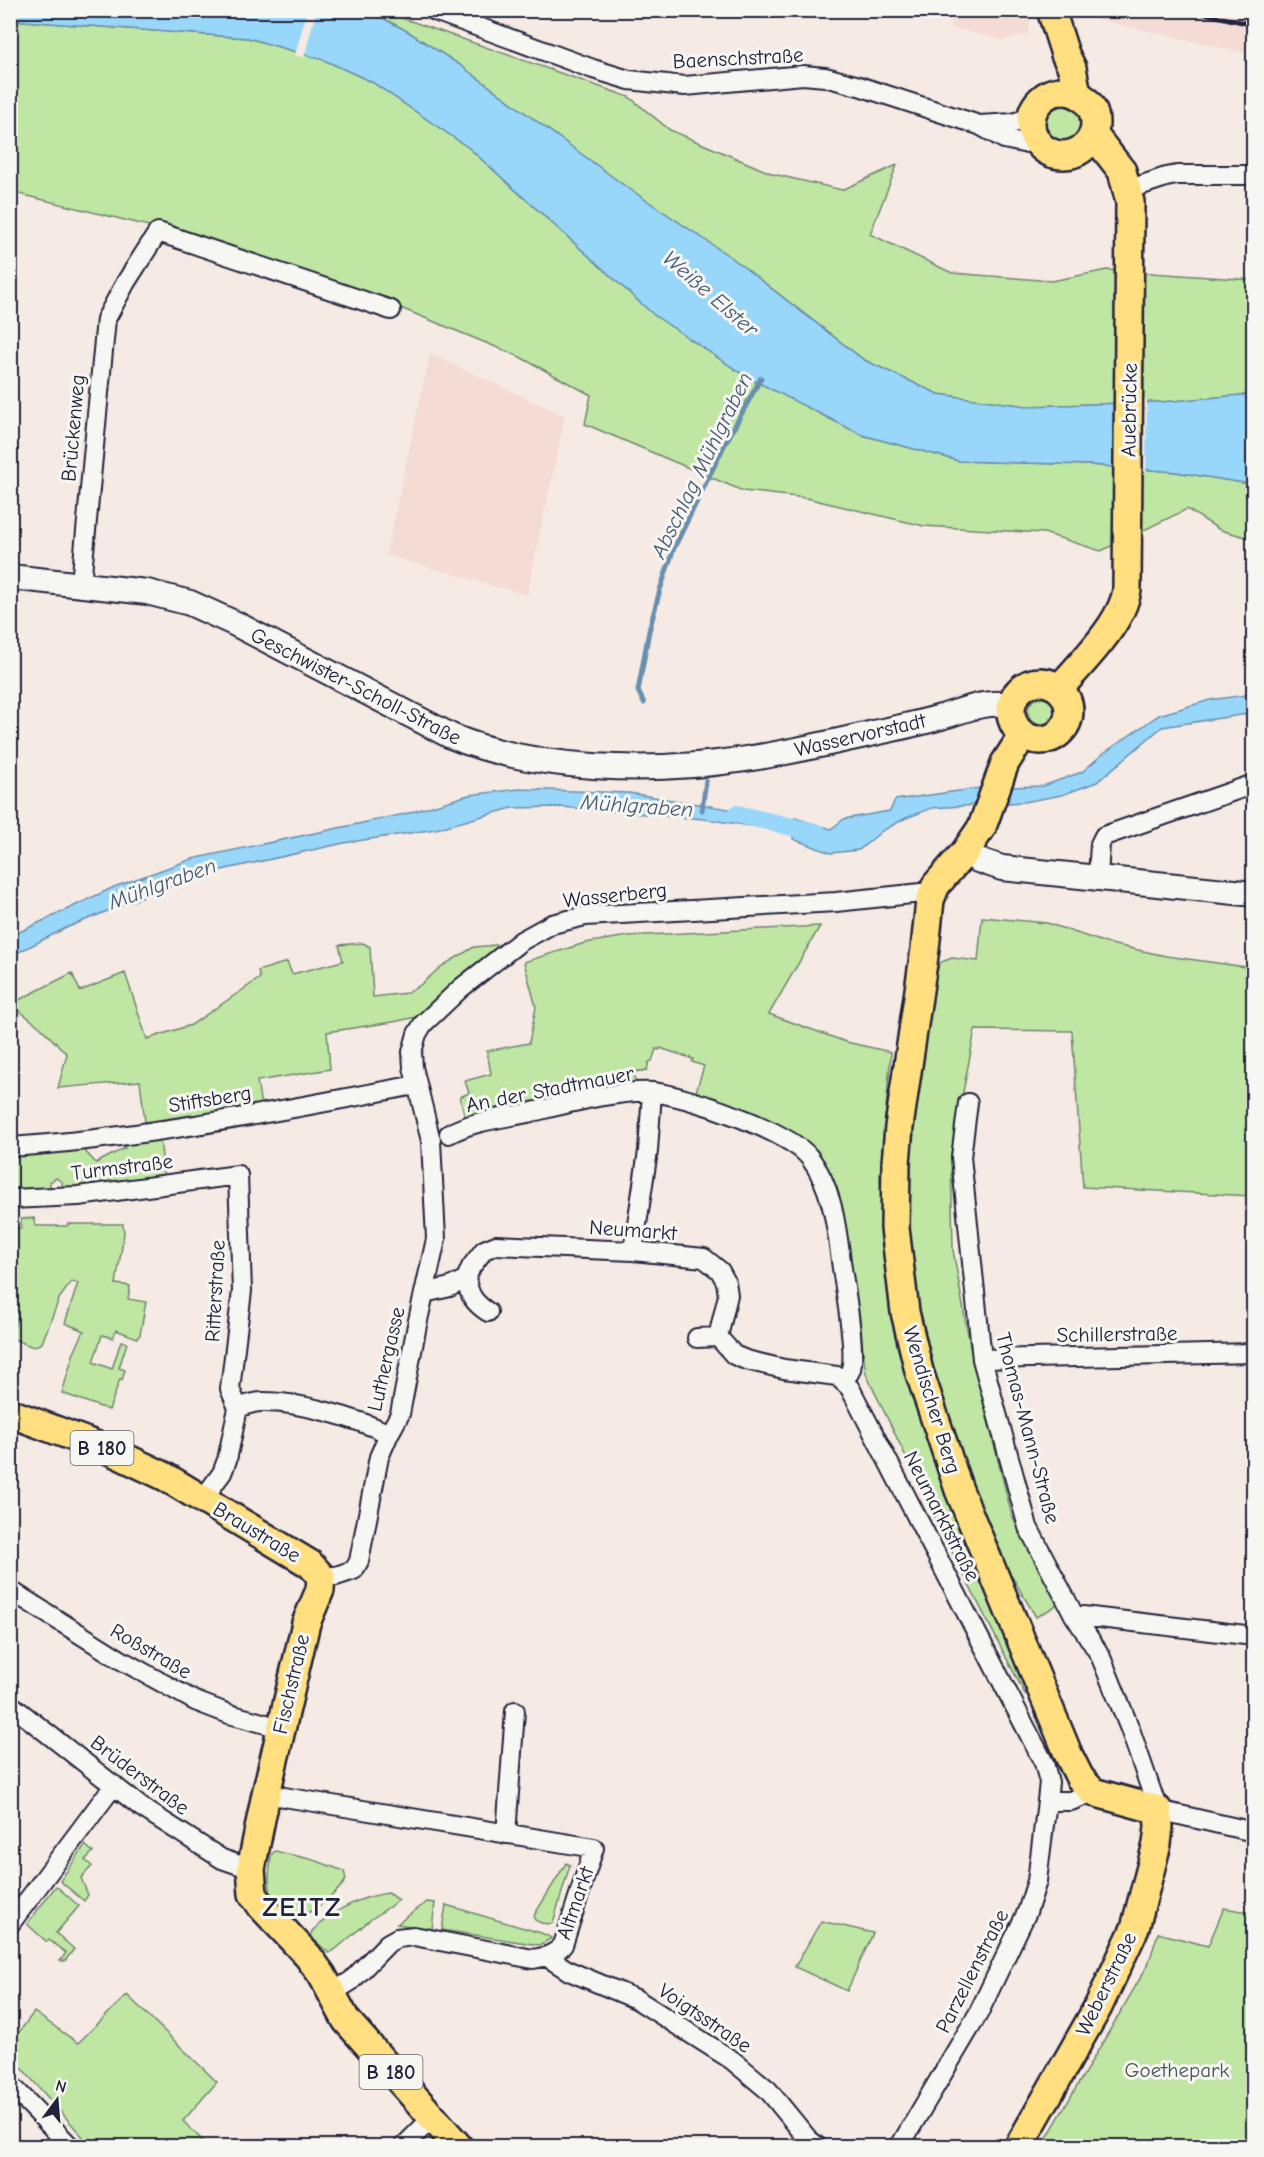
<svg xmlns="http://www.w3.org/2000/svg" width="1264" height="2157" font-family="'Comic Neue',sans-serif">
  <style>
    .built { fill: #f4dbd3 }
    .green { fill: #bfe7a3; stroke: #70846f; stroke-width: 1.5 }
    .water { fill: #99d7fa; stroke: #698fae; stroke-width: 1.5 }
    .pier { fill: #f5eae4 }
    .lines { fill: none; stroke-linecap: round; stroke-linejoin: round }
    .stream { stroke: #698fae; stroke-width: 5 }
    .canal { stroke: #99d7fa; stroke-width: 18 }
    .street-casing { stroke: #22223b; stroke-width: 22 }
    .secondary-casing { stroke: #22223b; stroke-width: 28 }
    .primary-casing { stroke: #22223b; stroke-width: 32 }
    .street { stroke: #f6f6f2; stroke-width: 18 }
    .secondary { stroke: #f6f6f2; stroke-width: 24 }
    .primary { stroke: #ffdf80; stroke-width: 27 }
    .rail { stroke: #22223b; stroke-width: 4.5 }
    .labels { text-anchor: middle; stroke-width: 6; stroke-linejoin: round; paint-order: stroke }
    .shield { fill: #f6f6f2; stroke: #626272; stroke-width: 1.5 }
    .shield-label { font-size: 20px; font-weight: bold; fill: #22223b }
    .street-label { font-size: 21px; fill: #22223b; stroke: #f6f6f2 }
    .park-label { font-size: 21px; fill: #495355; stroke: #f6f6f2 }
    .water-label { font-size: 22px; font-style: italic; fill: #465874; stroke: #f6f6f2 }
    .district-label { font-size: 27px; font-weight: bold; letter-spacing: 1.5px; fill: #22223b; stroke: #f6f6f2 }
  </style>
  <rect width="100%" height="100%" fill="#f5eae4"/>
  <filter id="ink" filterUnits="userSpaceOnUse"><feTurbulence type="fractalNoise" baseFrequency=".0167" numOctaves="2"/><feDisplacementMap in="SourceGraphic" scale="12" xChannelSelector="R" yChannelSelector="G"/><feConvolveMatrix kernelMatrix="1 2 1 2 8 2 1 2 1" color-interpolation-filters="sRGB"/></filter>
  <g filter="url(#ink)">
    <path class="built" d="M953,11H1032L1028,34L1002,40L950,27Z
      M1063,11H1253V55L1071,13Z
      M430,354L565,416L527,595L386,555Z"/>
    <path class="green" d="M369,11H382L629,97L670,130L773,174L842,190L897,165L870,234L952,273L1052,281L1107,270L1253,280V394L1162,402L1027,406L938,394L864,360L732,258L625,186L460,65L407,31Z
      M11,20L248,38L324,60L372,82L469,148L654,315L747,377L862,435L959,461L1090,465L1176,472L1244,483L1253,482V539L1220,530L1187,509L1101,551L1044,533L924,526L806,498L743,491L585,424L591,395L518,356L364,293L259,256L149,226L11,192Z
      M1046 123a17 17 0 1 1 34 0a17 17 0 1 1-34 0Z
      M1028 711a13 13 0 1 1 26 0a13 13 0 1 1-26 0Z
      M982,917L1047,923L1106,943L1166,956L1253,968L1252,1196L1083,1187L1072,1031L975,1030L951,1154L953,1250L972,1357L1012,1516L1058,1602L1054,1607L1036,1617L1002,1560L939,1406L911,1274L905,1211L908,1130L922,1041L939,963L952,958L978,961Z
      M820,926L769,1014L846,1042L891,1052L880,1177L886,1267L898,1349L957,1522L1032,1692L1025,1694L955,1558L866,1374L862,1344L856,1345L822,1161L694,1098L704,1066L692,1062L693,1059L660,1048L659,1050L656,1049L652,1061L649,1062L647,1070L634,1072L636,1089L466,1122L460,1097L469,1093L465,1081L491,1074L487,1051L529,1043L536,1007L524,962L585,943L628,936Z
      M363,943L370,947L373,997L407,993L419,986L442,966L474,947L507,944L465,974L421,1016L393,1022L327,1032L330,1069L257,1081L261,1105L145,1122L140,1081L58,1088L67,1054L40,1027L11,1004L72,973L80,991L125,973L147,1039L191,1025L260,978L258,971L287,962L292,974L343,961L339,945Z
      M160,1137L164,1177L63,1189L62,1182L56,1178L50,1182V1190L11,1193V1153L82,1148L96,1163L125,1148L121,1142Z
      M34,1218L35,1226H67L68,1224H123L124,1233L116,1284L130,1286L128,1299L146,1302L140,1335L137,1338L116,1330L113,1338L102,1335L93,1362L112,1369L121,1341L127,1343L119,1368L125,1370L122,1380L120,1379L109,1410L62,1393L73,1355L84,1331L65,1323L78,1283L71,1282L59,1299L42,1343L33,1347L11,1338L18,1315L11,1312V1228H21V1219Z
      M85,1845L93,1852L85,1860L92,1866L81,1878L88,1895L84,1901L60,1881Z
      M275,1851L314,1860L344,1871L346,1880C337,1893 309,1918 293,1917C265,1898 268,1886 271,1855Z
      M566,1863L570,1865L553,1923C548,1925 538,1923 534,1919L535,1914Z
      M56,1886L79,1906L56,1933L74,1949L65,1961H60L66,1953L49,1940L47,1942L27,1924Z
      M388,1893L399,1900L370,1920L336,1949L329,1953L314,1940L311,1935L312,1931C333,1911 359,1897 388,1893Z
      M427,1902L435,1903L432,1929L397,1924Z
      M446,1905L541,1933L552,1938L539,1945L442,1930Z
      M1224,1908L1253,1913V2146H1042L1148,1965L1158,1933L1208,1946Z
      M821,1921L873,1933L847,1991L795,1967Z
      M127,1995L217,2082L183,2121L208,2146H91L11,2056V2043L34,2012L78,2043Z"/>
    <path class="water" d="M10,11H369L407,31L460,65L625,186L732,258L864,360L938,394L1027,406L1162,402L1253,394V482L1244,483L1176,472L1090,465L959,461L862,435L747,377L654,315L469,148L372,82L324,60L248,38L11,20Z
      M1253,694V713L1162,727L1097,782L1062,795L1024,802L932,808L906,818L882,831L859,850L831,853L793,839L795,818L831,829L844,819L890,811L895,800L980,788L1043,786L1082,772L1104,753L1159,715L1210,700Z
      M519,789L629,793L760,814L758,827L704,819L561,807L512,808L436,829L344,843L217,871L159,890L66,928L11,956V936L114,887L192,859L405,814L469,795Z"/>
    <path class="pier" d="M307,11H316L304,58L295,55Z
      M1147,400L1146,472L1116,470L1118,401Z"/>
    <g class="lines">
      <path class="stream" d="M644,703L638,691L649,631L660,590L674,548L725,444L761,378
        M702,810L706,780"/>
      <path class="canal" d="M737,814L818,833"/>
      <g class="street-casing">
        <path id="street" d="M432,10L593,69L629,80L685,86L803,75L825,77L859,86L945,114L979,125L1004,139L1023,143L1036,141
          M979,125L1013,123L1031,117
          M1127,190L1166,177L1177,175H1254
          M81,584L106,319L126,282L158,232L391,310
          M1098,877L1100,844L1104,836L1254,784
          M968,1103L961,1157L982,1359L1028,1527L1074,1615L1100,1655L1130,1729L1158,1810L1254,1832
          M449,1134C472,1121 503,1118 528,1113C562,1105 620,1089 653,1092C687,1096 790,1131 810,1158C835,1191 837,1235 843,1275C846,1294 856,1353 851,1369C850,1373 846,1377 844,1381
          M10,1147C147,1138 282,1110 416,1085
          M10,1199L78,1196L238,1175L242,1291L230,1389L238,1408
          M633,1251L648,1151L652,1092
          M466,1279C469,1295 474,1303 488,1312
          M424,1293L450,1287L466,1279L471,1267L484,1250L496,1245L633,1251L704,1258L720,1271L726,1282L728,1295L718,1337
          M718,1337L734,1355L746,1360L784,1369L837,1376L850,1388L1044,1763L1049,1782L1047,1801L1037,1881L1027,1912L978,2014L901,2144L898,2146
          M697,1338L718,1337
          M982,1359L1254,1353
          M389,1434L400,1414L417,1325L436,1239L431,1141L413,1067L412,1052L417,1034L423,1024L461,988L521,941L552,924L585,916L836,902L921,893L931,895
          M202,1500L222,1473L227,1460L238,1408C246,1405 254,1402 261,1402C297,1401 357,1418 389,1434L379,1457L359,1561L354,1570L336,1576H321
          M10,1590L121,1660L195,1701L229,1714L281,1728
          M1074,1615L1254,1636
          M10,1704L141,1807L222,1859L251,1869
          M266,1794L594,1848L563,1945C554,1955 546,1957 533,1959L414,1936L397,1938L388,1943L351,1981L333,1992
          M1047,1801H1071L1093,1792
          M506,1834L515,1711
          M10,1924L114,1785
          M547,1957L569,1971L636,1999L732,2060L768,2090L808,2139L817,2146
          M10,2084L70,2146
          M404,2146L432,2118"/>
      </g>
      <g class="secondary-casing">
        <path id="secondary" d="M10,577L147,592L190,603L236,624L451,736C537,772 655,773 746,759C794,752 841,740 888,730C906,726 924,722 941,717C965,710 986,700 1012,705
          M965,852L978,860L1002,868L1254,894"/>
      </g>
      <g class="primary-casing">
        <path id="primary" d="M1051,10L1065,54L1072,68L1077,94
          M1031 123a32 32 0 1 1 64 0a32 32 0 1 1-64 0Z
          M1011 711a29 29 0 1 1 58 0a29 29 0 1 1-58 0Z
          M1059,689C1081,663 1122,624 1127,590L1130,202L1122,171L1093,134
          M10,1413L111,1451L164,1476L310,1564L321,1576L320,1590L306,1623L266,1794L251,1869L253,1894L262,1907L308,1956L322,1975L346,2020L458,2146
          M1019,2146L1098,2007L1135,1928L1157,1844L1159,1827L1158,1810L1093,1792L1080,1778L1069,1756L959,1490L919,1371L905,1312L895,1228L896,1163L899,1127L925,949L930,900L936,885L965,852L982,827L1005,763L1023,735"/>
      </g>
      <use href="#street" class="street"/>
      <use href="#secondary" class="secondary"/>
      <use href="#primary" class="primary"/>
      <path class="rail" d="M1189,10L1254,25"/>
    </g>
  </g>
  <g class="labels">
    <g class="shield">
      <rect x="70.5" y="1431" width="63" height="34" rx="4.5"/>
      <rect x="359.5" y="2055" width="63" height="34" rx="4.5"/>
    </g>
    <g class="shield-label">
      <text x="102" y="1455">B 180</text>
      <text x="391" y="2079">B 180</text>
    </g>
    <g class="street-label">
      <text transform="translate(738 58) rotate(-3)" y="7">Baenschstraße</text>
      <text transform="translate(1129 410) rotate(-89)" y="7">Auebrücke</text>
      <text transform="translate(73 428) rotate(-85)" y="7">Brückenweg</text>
      <text transform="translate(356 686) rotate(27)" y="7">Geschwister-Scholl-Straße</text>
      <text transform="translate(860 735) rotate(-13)" y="7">Wasservorstadt</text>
      <text transform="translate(615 895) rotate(-6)" y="7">Wasserberg</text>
      <text transform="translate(550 1089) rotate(-11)" y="7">An der Stadtmauer</text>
      <text transform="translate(210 1099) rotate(-9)" y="7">Stiftsberg</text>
      <text transform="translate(122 1167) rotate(-7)" y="7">Turmstraße</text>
      <text transform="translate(633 1230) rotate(4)" y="7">Neumarkt</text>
      <text transform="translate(215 1291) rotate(-87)" y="7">Ritterstraße</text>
      <text transform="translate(1117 1334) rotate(-1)" y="7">Schillerstraße</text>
      <text transform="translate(386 1359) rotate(-77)" y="7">Luthergasse</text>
      <text transform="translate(932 1400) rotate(73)" y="7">Wendischer Berg</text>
      <text transform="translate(1028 1428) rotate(75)" y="7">Thomas-Mann-Straße</text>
      <text transform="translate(942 1516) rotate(63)" y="7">Neumarktstraße</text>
      <text transform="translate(257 1532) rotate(31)" y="7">Braustraße</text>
      <text transform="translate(151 1651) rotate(30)" y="7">Roßstraße</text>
      <text transform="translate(291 1684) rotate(-77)" y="7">Fischstraße</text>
      <text transform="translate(140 1775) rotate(37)" y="7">Brüderstraße</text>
      <text transform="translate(575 1903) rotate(-71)" y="7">Altmarkt</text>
      <text transform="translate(972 1971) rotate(-63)" y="7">Parzellenstraße</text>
      <text transform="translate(1106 1984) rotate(-64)" y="7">Weberstraße</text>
      <text transform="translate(705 2018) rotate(34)" y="7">Voigtsstraße</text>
    </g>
    <g class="park-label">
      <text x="1177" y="2077">Goethepark</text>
    </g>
    <g class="water-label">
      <text transform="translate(711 293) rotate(41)" y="8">Weiße Elster</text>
      <text transform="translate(701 465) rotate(-64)" y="8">Abschlag Mühlgraben</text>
      <text transform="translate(637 805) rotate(4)" y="8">Mühlgraben</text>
      <text transform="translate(162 883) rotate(-20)" y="8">Mühlgraben</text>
    </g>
    <g class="district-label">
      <text x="302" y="1916">ZEITZ</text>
    </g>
  </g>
  <rect width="1264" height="2157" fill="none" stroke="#f6f6f2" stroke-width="36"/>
  <rect x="18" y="18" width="1228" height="2121" fill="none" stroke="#22223b" stroke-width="2" filter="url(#ink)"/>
  <g transform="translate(57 2100) rotate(16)" stroke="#f6f6f2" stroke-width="4.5" paint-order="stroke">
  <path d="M0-4.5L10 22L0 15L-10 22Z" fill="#22223b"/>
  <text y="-9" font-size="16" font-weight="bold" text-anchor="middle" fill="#22223b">N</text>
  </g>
</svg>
